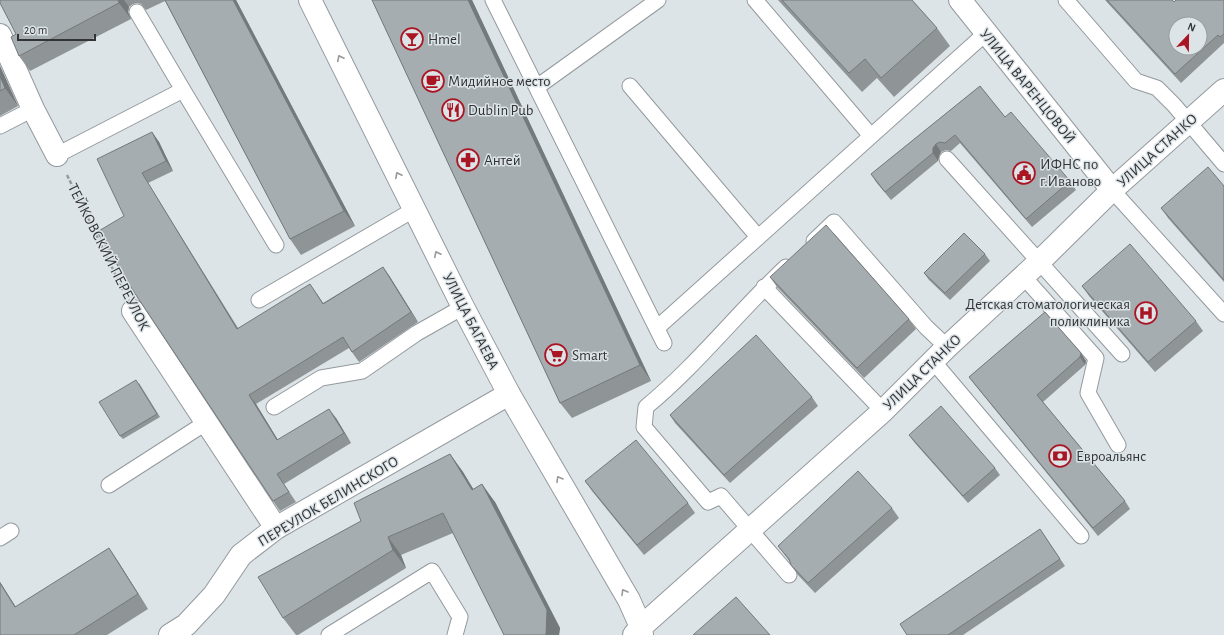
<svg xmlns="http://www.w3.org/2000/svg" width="1224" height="635" font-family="'Alegreya Sans',sans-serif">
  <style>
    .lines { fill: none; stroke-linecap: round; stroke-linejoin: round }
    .service-casing { stroke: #93999d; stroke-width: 17 }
    .minor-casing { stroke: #93999d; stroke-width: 24 }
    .tertiary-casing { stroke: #93999d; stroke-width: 24 }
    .path { stroke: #959a9d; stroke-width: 2.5; stroke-dasharray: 4 2; stroke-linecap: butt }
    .service { stroke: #fff; stroke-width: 15 }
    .minor { stroke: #fff; stroke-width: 22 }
    .tertiary { stroke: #fff; stroke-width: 22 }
    .wall { fill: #8f9597 }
    .shaded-wall { fill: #74797b }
    .building { fill: #a6adb0; stroke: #74797b; fill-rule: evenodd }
    .oneway { stroke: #98999a }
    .labels { text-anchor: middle; stroke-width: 3; stroke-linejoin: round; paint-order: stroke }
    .poi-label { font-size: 15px; fill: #313335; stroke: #dde4e8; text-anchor: start }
    .street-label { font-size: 15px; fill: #313335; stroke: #dde4e8 }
  </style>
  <rect width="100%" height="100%" fill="#dde4e8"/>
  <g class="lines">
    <g class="service-casing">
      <path id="service" d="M493,0L664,343
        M755,0L871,136
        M1066,0L1136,81L1157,88L1174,105L1224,164
        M630,86L758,237
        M537,87L658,0
        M183,90L276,245
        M0,126L33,109
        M57,155L183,90L137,12
        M947,159L1122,354
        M1112,190L1224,314
        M814,241L834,222L926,327L947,347
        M786,267C738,312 697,365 646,407L644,427L708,502L721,496L789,575
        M1023,276L1096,358L1088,393L1118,445
        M764,287L883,411
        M259,300L415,209
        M657,328L986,33
        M933,361L1081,536
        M274,407L321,378L362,371L417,333L463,307
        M109,485L207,422
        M0,538L11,531
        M329,635L432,571L460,617L455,635"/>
    </g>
    <g class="minor-casing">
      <path id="minor" d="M960,0L1112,190
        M0,35L33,109L57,155
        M133,311L276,528
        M170,635L186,625L214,595L241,555L276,528L509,394
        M634,635L641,627L883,411L947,347L1039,262L1112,190L1224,90"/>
    </g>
    <g class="tertiary-casing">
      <path id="tertiary" d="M310,0L463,307L509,394L629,600L641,627L642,635"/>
    </g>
    <path class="path" d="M67,175L123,290"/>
    <use href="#service" class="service"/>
    <use href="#minor" class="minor"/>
    <use href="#tertiary" class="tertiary"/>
  </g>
  <path class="wall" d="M0,0H236L355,226L301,255L290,239L165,1L146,10L141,4L137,3L133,4L129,7L128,12L131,19L30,71L19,56L16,34Z
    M372,0H472L651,381L572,418L560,403Z
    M778,0H912L937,28L950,46L894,97L877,78L862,92Z
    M1105,0H1172L1174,2H1224V43L1181,83Z
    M0,66L18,106L0,116Z
    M980,86L1005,117L1070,181L1076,190L1032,227L960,143L951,151L946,150L941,152L939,156L938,161L891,200L876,182L871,174Z
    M152,132L159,142L173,171L148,183L238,328L317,294L323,303L383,267L390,277L418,322L359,362L349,348L256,404L278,440L336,418L351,443L284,484L296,502L280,511L273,501L124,216Z
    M1224,186V282L1168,218L1161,208Z
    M985,254L990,261L950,300L929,280L924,273Z
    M770,277L909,319L916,329L864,378L777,287Z
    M1082,286L1196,321L1203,331L1155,372L1089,296Z
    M1045,312L1086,361L1085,365L1043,402L1125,501L1130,509L1098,536L975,385L969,377Z
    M139,383L160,417L123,439L120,436Z
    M812,397L818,406L730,483L675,423L670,415Z
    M909,435L995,468L1000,475L968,503L914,442Z
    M450,454L463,472L474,490L495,502L560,628L559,635H504L453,533L401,555L406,568L298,635H296L283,618L361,521Z
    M585,481L688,503L695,513L644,555L592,491Z
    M892,508L899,518L815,593L798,575L791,565L790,562L778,546Z
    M1040,529L1065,566L963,635H907Z
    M109,548L119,563L148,609L107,635H0V582L16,607Z"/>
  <path class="shaded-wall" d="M118,0H124L129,7L128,12L131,19L119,3Z
    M233,0H236L355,226L344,211Z
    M468,0H472L651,381L640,365Z
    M0,66L18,106L5,88L0,76Z
    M152,132L159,142L173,171L166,161Z
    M936,144L941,152L939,156L938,161L933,153V148Z
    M142,173L148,183L244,339L237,329Z
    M383,267L390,277L418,322L411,312Z
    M310,284L317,294L330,314L323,304Z
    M1081,353L1086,361L1085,365L1080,357Z
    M249,395L256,404L284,450L277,440Z
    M329,409L336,418L351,443L344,433Z
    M450,454L463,472L485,509L472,490Z
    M482,484L495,502L560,628L559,635H546Z
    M388,537L401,555L406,568L393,550Z
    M109,548L119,563L148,609L138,594Z
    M0,582L25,622L15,607L0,583Z"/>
  <path class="building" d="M0,0H118L119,3L19,56L11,37L16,34L0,3Z
    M165,0H233L344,211L290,239Z
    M372,0H468L640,365L560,403Z
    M782,0H912L937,28L881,78L865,59L849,73Z
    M1107,0H1172L1174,2L1176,0H1223L1224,2V34L1220,37L1218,35L1175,74ZM1176,24H1200V48H1176Z
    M0,76L5,88L0,91Z
    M980,86L1005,117L1011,112L1070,181L1026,219L955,135L945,143L940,142L936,144L933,148V153L885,192L871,174Z
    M152,132L166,161L142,173L237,329L310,284L323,304L383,267L411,312L352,352L343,337L249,395L277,440L329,409L344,433L277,474L289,492L273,501L134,292L97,232L124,216L97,159Z
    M1208,167L1224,186V280L1161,208Z
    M826,225L909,319L857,368L770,277Z
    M964,233L985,254L945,293L924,273Z
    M1130,244L1196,321L1148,362L1082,286Z
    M1045,312L1081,353L1080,357L1037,395L1125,501L1093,528L969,377Z
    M756,335L812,397L724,475L670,415Z
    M136,380L157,414L120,436L99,402Z
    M941,406L995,468L963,496L909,435Z
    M636,440L688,503L637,545L585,481Z
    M450,454L472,490L482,484L547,610L546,635H504L443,513L388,537L393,550L283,618L258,577L361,521L354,503Z
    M858,471L892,508L808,583L791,565L789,559L778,546Z
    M1040,529L1060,559L948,635H907L900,624Z
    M109,548L138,594L74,635H0V583L15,607Z
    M736,597L770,635H693Z"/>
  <defs><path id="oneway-chevron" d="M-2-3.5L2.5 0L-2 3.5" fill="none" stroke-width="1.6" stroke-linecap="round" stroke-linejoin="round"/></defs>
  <g class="oneway">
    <use href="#oneway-chevron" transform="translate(340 58) rotate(-117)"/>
    <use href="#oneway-chevron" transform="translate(398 175) rotate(-117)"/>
    <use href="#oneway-chevron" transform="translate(437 254) rotate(-116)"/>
    <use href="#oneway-chevron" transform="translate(559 479) rotate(-120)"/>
    <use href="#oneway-chevron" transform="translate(624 592) rotate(-120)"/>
  </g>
  <defs>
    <g id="bar-ring" transform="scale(1.15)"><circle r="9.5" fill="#dde4e8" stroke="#aa1523" stroke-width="1.5"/><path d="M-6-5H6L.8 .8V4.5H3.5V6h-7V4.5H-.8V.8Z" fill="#aa1523"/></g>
    <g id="cafe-ring" transform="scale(1.15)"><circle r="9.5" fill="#dde4e8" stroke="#aa1523" stroke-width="1.5"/><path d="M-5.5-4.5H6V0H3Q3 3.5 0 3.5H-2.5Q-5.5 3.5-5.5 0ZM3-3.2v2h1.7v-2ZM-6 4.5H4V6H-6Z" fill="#aa1523"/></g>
    <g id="restaurant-ring" transform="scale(1.15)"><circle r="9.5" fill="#dde4e8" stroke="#aa1523" stroke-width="1.5"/><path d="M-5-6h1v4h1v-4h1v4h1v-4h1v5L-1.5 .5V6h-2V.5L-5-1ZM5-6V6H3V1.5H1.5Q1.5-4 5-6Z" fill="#aa1523"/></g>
    <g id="pharmacy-ring" transform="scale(1.15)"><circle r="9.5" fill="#dde4e8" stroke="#aa1523" stroke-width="1.5"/><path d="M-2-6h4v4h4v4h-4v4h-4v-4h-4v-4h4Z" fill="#aa1523"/></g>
    <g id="civic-ring" transform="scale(1.15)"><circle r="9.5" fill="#dde4e8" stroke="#aa1523" stroke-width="1.5"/><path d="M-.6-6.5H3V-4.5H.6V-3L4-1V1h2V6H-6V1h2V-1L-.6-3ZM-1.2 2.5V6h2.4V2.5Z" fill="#aa1523"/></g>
    <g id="hospital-ring" transform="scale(1.15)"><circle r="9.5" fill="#dde4e8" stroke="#aa1523" stroke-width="1.5"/><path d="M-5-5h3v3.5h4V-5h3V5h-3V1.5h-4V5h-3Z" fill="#aa1523"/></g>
    <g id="supermarket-ring" transform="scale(1.15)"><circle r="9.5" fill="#dde4e8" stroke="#aa1523" stroke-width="1.5"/><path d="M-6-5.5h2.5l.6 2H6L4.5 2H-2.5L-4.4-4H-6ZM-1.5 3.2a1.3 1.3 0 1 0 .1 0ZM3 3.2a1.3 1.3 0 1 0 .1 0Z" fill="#aa1523"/></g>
    <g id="bank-ring" transform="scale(1.15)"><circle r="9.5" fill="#dde4e8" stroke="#aa1523" stroke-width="1.5"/><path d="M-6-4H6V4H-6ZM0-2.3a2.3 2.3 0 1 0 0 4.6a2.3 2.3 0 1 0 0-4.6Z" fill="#aa1523"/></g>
  </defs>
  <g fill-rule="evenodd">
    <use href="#bar-ring" x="412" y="39"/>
    <use href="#cafe-ring" x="433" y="81"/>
    <use href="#restaurant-ring" x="453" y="110"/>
    <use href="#pharmacy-ring" x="468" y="160"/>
    <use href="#civic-ring" x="1024" y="173"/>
    <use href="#hospital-ring" x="1146" y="313"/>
    <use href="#supermarket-ring" x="556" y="355"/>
    <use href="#bank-ring" x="1060" y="456"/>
  </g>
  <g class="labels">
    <g class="poi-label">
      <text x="428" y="44">Hmel</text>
      <text x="448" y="86">Мидийное место</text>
      <text x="468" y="115">Dublin Pub</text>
      <text x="484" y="165">Антей</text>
      <text x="1040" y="169">ИФНС по<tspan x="1040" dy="17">г.Иваново</tspan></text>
      <text x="1130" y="309" text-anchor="end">Детская стоматологическая<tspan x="1130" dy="17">поликлиника</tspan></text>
      <text x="572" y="360">Smart</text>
      <text x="1076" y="461">Евроальянс</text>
    </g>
    <g class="street-label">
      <text transform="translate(1028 86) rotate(51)" y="5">УЛИЦА ВАРЕНЦОВОЙ</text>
      <text transform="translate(1157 150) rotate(-42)" y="5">УЛИЦА СТАНКО</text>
      <text transform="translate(109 257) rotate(63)" y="5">ТЕЙКОВСКИЙ ПЕРЕУЛОК</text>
      <text transform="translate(471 321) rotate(63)" y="5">УЛИЦА БАГАЕВА</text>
      <text transform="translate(922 372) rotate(-44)" y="5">УЛИЦА СТАНКО</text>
      <text transform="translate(328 501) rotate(-31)" y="5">ПЕРЕУЛОК БЕЛИНСКОГО</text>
    </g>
  </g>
  <g transform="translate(1188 36) rotate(22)"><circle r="19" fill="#dde4e8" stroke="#989da0"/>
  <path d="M0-3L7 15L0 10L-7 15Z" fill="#aa1523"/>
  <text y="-6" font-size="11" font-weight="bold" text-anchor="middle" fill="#313335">N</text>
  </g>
  <path d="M18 34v6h77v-6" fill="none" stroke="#313335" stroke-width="2"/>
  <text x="24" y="34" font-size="12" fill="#313335" stroke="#dde4e8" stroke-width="3" paint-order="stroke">20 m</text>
</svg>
